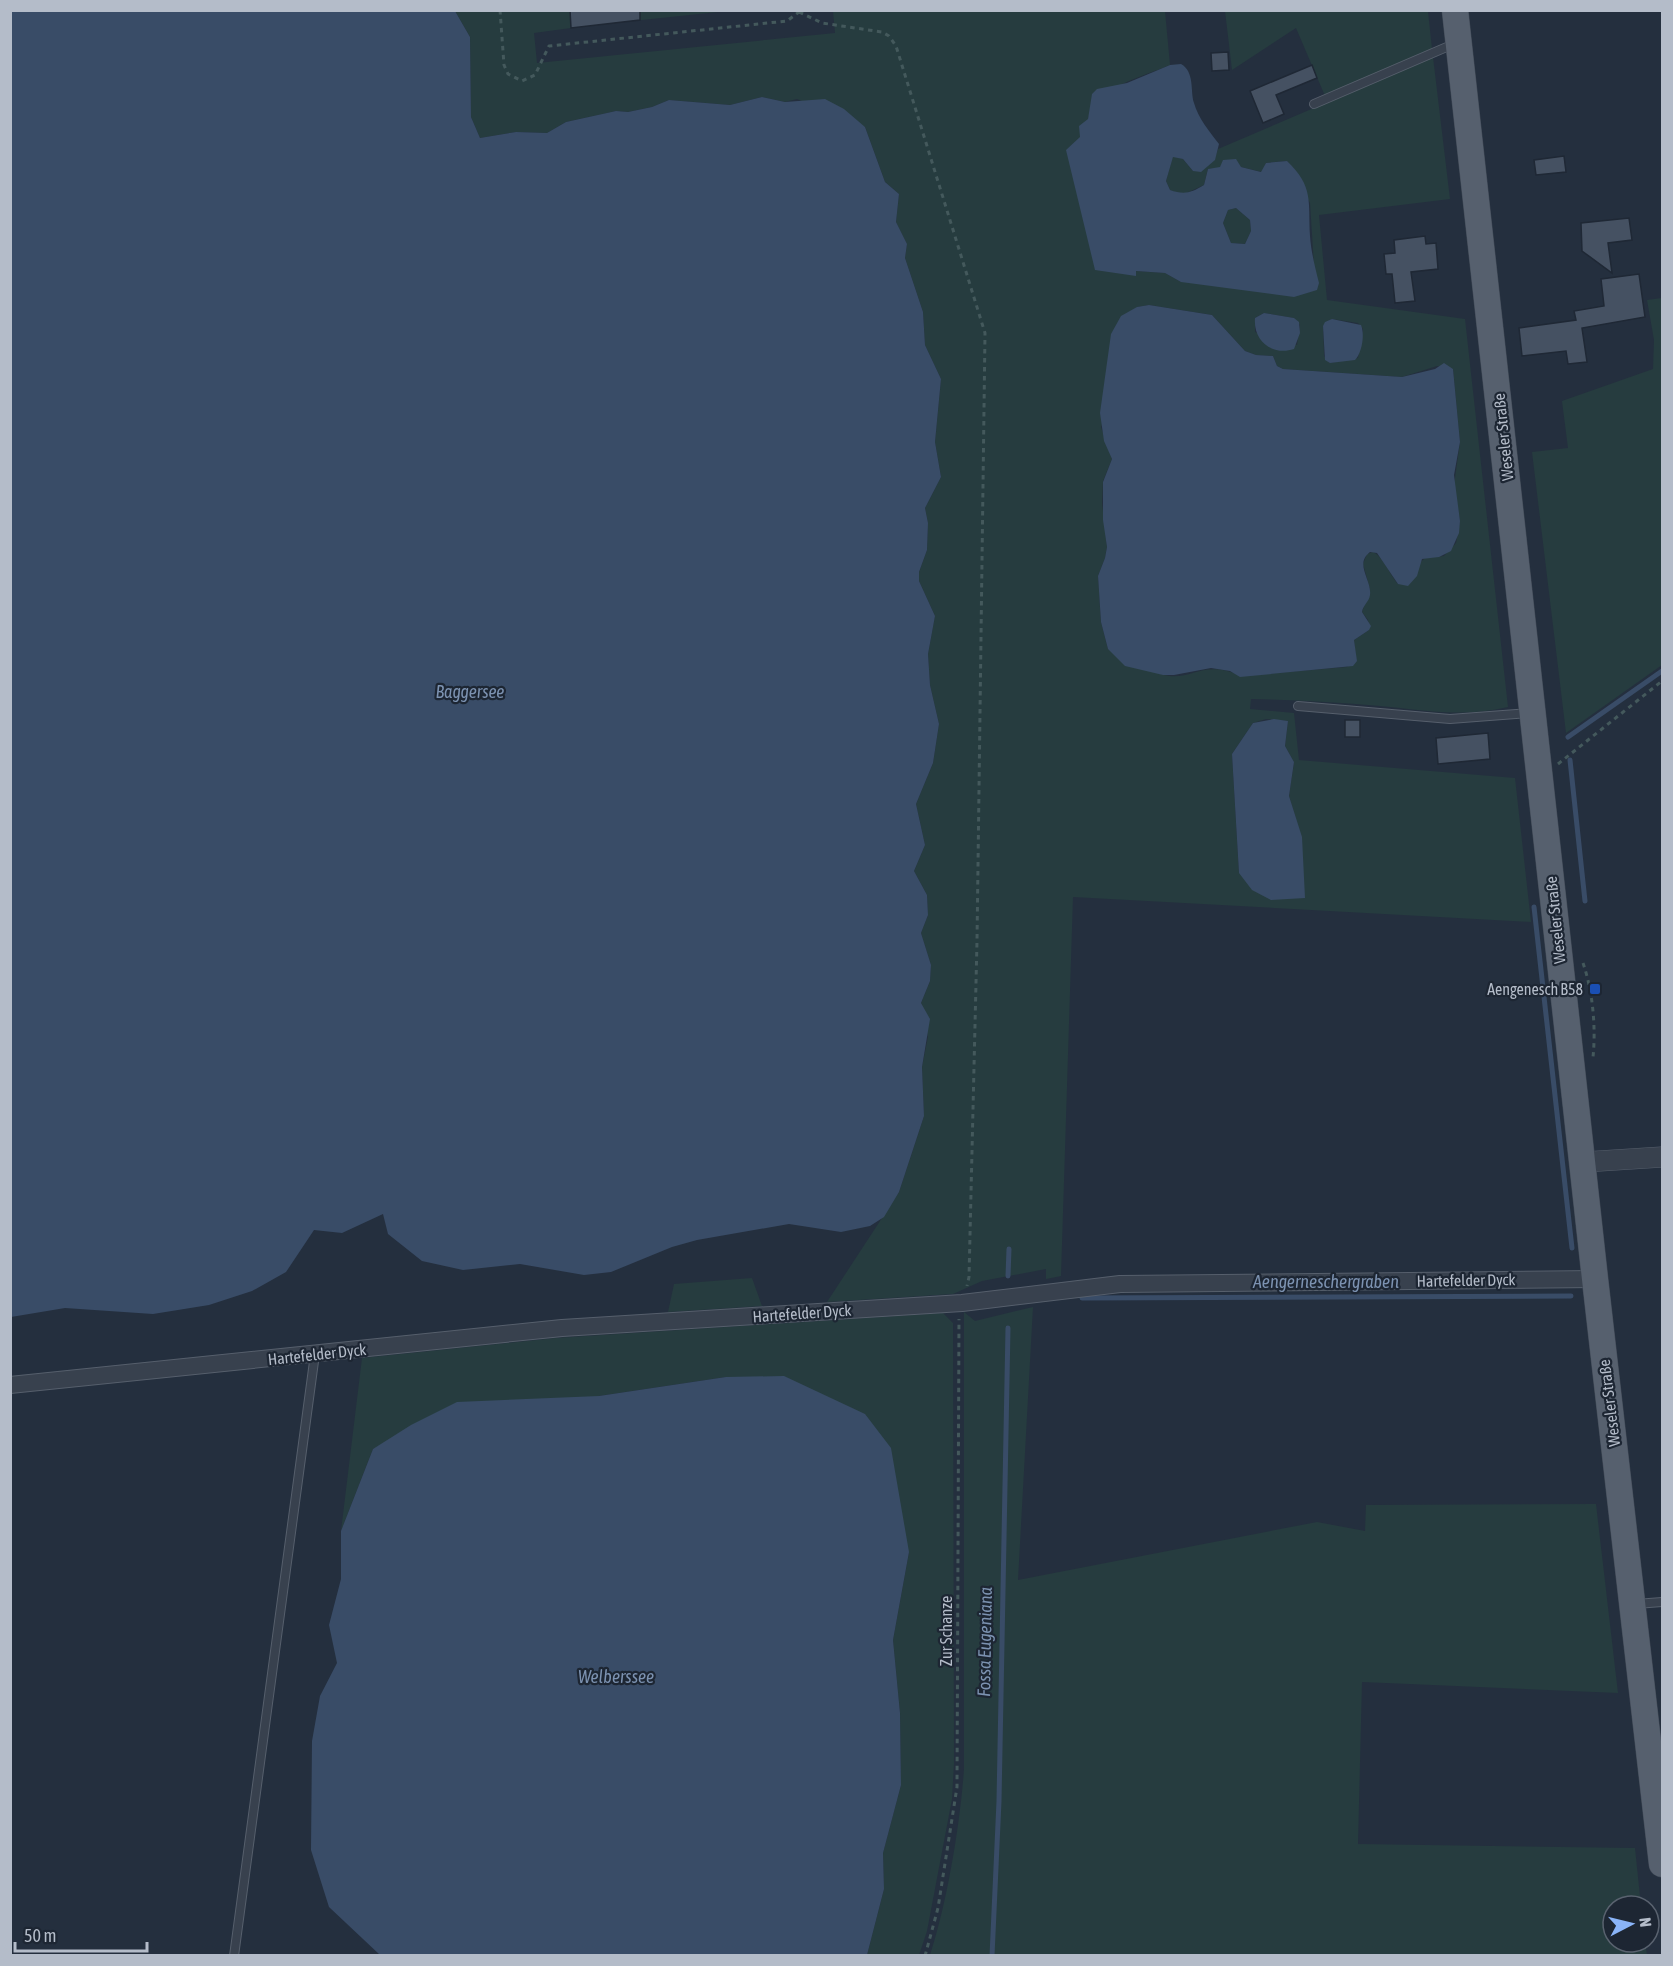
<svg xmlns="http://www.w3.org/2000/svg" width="1673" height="1966" font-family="'Asap Condensed',sans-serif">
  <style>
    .green { fill: #263c3f; fill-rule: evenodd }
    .water { fill: #394c67; fill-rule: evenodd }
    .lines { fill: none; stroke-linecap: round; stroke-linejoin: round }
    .stream { stroke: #394c67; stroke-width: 5 }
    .building { fill: #455162; stroke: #1f2835; stroke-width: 1.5 }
    .service-casing { stroke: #565f6c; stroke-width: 10 }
    .minor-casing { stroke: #565f6c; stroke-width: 18 }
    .tertiary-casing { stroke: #565f6c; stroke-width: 21 }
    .primary-casing { stroke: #414a57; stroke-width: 27 }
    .path { stroke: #44595c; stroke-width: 3; stroke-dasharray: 4.5 4.5; stroke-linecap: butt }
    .service { stroke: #38414e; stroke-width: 8 }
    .minor { stroke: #38414e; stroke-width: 16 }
    .tertiary { stroke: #38414e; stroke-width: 20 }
    .primary { stroke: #56606e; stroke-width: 26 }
    .transit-dot { fill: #1a4fb4; stroke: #1d2633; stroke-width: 2 }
    .labels { text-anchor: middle; stroke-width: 4.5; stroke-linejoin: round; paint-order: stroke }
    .street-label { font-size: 16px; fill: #b4bcc9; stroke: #1d2633 }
    .poi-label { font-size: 16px; fill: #b4bcc9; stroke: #1d2633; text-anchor: end }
    .water-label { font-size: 18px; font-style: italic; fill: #7c92b1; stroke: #1d2633 }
  </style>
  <rect width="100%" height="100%" fill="#242f3e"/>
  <path class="green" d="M737,10L623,22L622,11Z
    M455,11H570L571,28L534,33L537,63L835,33L833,11H1165L1170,65C1143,77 1097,86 1088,119L1136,275L1135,271L1165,273L1181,282L1314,266L1310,203L1287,161L1266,163L1262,172L1241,167L1208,169L1204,185L1182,195L1170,190L1166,181L1173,156L1183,159L1193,171C1207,167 1214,163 1218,149L1433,57L1450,199L1319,215L1327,300L1465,319L1508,707C1465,718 1423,710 1380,706C1337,702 1294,700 1251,699L1250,709L1294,713L1299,760L1515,778L1531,922L1073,897L1061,1276L1046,1279V1269L982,1281L953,1294L827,1302L899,1192L924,1116L922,1067L928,1037L921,1003L930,981L931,965L921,933L928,915L927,895L914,871L925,845L916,804L933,763L939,724L930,685L928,654L935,616L919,581V572L927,550L928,523L925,508L941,477L935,442L941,379L925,345L923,312L905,258L907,244L896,222L899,194L885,182L865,127L797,99L785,102L762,97L730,105L669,100L652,107L628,112L616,111L566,122L547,133L516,132L480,138L471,117L470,37ZM1149,305L1212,315L1245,351L1256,355L1273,356L1277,366L1283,369L1402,377L1437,366L1453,369L1460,442L1454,485L1460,521L1456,543L1444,556L1425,558L1398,584C1390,575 1383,556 1373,552L1367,554L1363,564L1370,589L1362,612L1368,620L1369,630L1354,640L1356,658L1347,667L1241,676C1203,658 1191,682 1164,675C1145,670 1126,657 1108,649L1101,622L1098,576L1105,558L1107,547L1102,503L1103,481L1112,459L1101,427L1137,307ZM1264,313L1294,318L1300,325L1297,345L1255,332V318ZM1332,319L1358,323L1363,329L1358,358L1330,363L1324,356L1323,326ZM1266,719L1288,721L1285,746L1294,762L1289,796L1296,819L1239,873L1232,754L1253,723Z
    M1225,11H1428L1432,49L1325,96L1296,28L1232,70Z
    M1236,208L1250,220L1251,231L1245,244L1231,243L1223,223L1228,210Z
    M1662,298V665L1566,733L1532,452L1568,448L1562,401L1653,369L1654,340L1647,300Z
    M752,1278L762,1306L668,1312L674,1284Z
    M1033,1307L1018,1580L1317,1522L1365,1531L1366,1505L1596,1504L1618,1693L1362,1682L1358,1844L1635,1848L1641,1906H1613V1942H1645L1647,1955H930C947,1903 960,1825 964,1769V1312L975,1321Z
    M943,1313L953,1323L954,1763L952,1799L927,1931L919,1955H867L884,1889L883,1853L901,1785L900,1713L893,1640L909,1552L726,1377L599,1396L373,1449L341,1531L362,1358L556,1338Z"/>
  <path class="water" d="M11,10L455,11L470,37L471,117L480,138L516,132L547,133L566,122L616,111L628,112L652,107L669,100L730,105L762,97L785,102L825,99L844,109L865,127L885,182L899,194L896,222L907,244L905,258L923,312L925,345L941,379L935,442L941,477L925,508L928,523L927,550L919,572V581L935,616L928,654L930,685L939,724L933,763L916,804L925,845L914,871L927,895L928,915L921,933L931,965L930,981L921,1003L930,1019L922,1067L924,1116L899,1192L884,1217L870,1226L841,1232L789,1224L697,1240L672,1247L611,1272L584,1275L520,1264L463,1270L422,1261L388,1234L383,1214L342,1233L314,1230L286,1272L252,1291L209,1305L153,1314L65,1308L11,1317Z
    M1181,64C1195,72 1190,91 1194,103C1198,118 1210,132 1219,144L1215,160L1201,172L1193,171L1183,159L1173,157L1166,181L1170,190C1184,195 1191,193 1204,185L1208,169L1220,167L1223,160L1236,159L1241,167L1261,172L1266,163L1287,161C1314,187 1308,201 1310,236C1311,251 1315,267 1319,283L1317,290L1294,297L1181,282L1165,273L1136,271V276L1095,270L1066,150L1080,137L1079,126L1088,119L1092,94L1097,89L1127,83L1170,65ZM1236,208L1250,220L1251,231L1245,244L1231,243L1223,223L1228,210Z
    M1149,305L1212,315L1245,351L1256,355L1273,356L1277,366L1283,369L1402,377L1435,369L1444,363L1453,369L1460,442L1454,475L1460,521L1459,533L1451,551L1439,557L1422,559L1417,576L1408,586L1398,584L1377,553L1370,552C1354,564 1372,580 1370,595C1369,602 1363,605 1362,612L1371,626L1369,630L1354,640L1357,661L1353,666L1240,677L1230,671L1211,668L1174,675H1163L1125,666L1108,649L1101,622L1098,576L1105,558L1107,547L1103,520V482L1112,459L1104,441L1100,413L1111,334L1121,316L1137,307Z
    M1264,313L1294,318L1299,322L1300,333L1294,349C1272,356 1253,341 1255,318Z
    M1332,319L1361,325C1365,334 1362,353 1355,360L1330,363L1325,360L1323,326L1325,322Z
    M1274,719L1288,721L1285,746L1294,762L1289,796L1302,837L1305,898L1271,900L1252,890L1239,873L1232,754L1253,723Z
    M784,1376L865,1414L891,1448L909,1552L893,1640L900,1713L901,1785L883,1853L884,1889L867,1955H380L329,1907L311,1850L312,1741L320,1696L337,1663L329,1625L341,1579V1531L373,1449L411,1425L457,1402L599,1396L726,1377Z"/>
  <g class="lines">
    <path class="stream" d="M1568,737L1662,671
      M1570,760L1585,901
      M1534,907L1572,1248
      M1008,1276L1009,1249
      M1082,1298L1571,1296
      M992,1956L999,1801L1008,1328"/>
  </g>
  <path class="building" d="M570,10H640V20L571,28Z
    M1228,52L1229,70L1212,71L1211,53Z
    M1312,65L1317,78L1276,95L1284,114L1263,123L1250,91Z
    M1564,156L1566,172L1536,175L1534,160Z
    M1629,218L1632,240L1608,243L1612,273L1582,251L1581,223Z
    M1425,236L1426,244L1436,243L1438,269L1411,272L1415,301L1395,303L1392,274H1386L1384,254L1395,253L1394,240Z
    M1639,274L1645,317L1582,328L1587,362L1568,364L1566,351L1522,356L1519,328L1576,320L1574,311L1604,306L1601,279Z
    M1345,720H1360V737H1345Z
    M1488,733L1490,759L1438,764L1436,738Z"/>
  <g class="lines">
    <g class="service-casing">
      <path id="service" d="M1314,104L1456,43
        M1298,706L1450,719L1530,713
        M1636,1604L1662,1602
        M234,1956L315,1354"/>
    </g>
    <g class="minor-casing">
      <path id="minor" d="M10,1385L562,1328L962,1303L1120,1284L1595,1279"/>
    </g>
    <g class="tertiary-casing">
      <path id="tertiary" d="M1584,1162L1662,1157"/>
    </g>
    <g class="primary-casing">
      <path id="primary" d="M1455,10L1595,1279L1662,1864"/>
    </g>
    <path class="path" d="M500,10L504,65L508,74L522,81L535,75L549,46L787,21L799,12
      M799,12L822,23L882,32L889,36L896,46L985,333L977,941L969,1277L967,1286
      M1558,764L1662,681
      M1583,963C1593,992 1596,1028 1593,1057
      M925,1956L938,1908L957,1787L959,1319"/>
    <use href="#service" class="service"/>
    <use href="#minor" class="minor"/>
    <use href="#tertiary" class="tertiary"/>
    <use href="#primary" class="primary"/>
  </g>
  <rect class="transit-dot" x="1589" y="983" width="12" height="12" rx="3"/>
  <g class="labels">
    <g class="street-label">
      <text transform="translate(1503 437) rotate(-96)" y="6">Weseler Straße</text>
      <text transform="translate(1555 920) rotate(-96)" y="6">Weseler Straße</text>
      <text transform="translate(1466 1280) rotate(-1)" y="6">Hartefelder Dyck</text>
      <text transform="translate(802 1313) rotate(-4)" y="6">Hartefelder Dyck</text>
      <text transform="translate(317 1354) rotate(-6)" y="6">Hartefelder Dyck</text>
      <text transform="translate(1609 1403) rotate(-97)" y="6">Weseler Straße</text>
      <text transform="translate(946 1631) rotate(-90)" y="6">Zur Schanze</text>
    </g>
    <g class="poi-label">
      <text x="1583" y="995">Aengenesch B58</text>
    </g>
    <g class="water-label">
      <text x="470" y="698">Baggersee</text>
      <text x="1326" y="1288">Aengerneschergraben</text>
      <text transform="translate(985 1642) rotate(-89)" y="6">Fossa Eugeniana</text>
      <text x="616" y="1683">Welberssee</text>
    </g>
  </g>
  <rect width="1673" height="1966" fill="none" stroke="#b4bcc9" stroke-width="24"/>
  <g transform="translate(1631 1924) rotate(83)"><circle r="28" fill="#1d2633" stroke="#59626f" stroke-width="1.5"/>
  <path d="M0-4.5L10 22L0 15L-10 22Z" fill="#8ab4f8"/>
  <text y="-9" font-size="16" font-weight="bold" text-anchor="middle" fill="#b4bcc9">N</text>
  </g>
  <path d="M15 1942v9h132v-9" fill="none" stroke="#b4bcc9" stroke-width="3"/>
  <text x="24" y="1942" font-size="18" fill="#b4bcc9" stroke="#1d2633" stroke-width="4.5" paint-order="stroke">50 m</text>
</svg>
